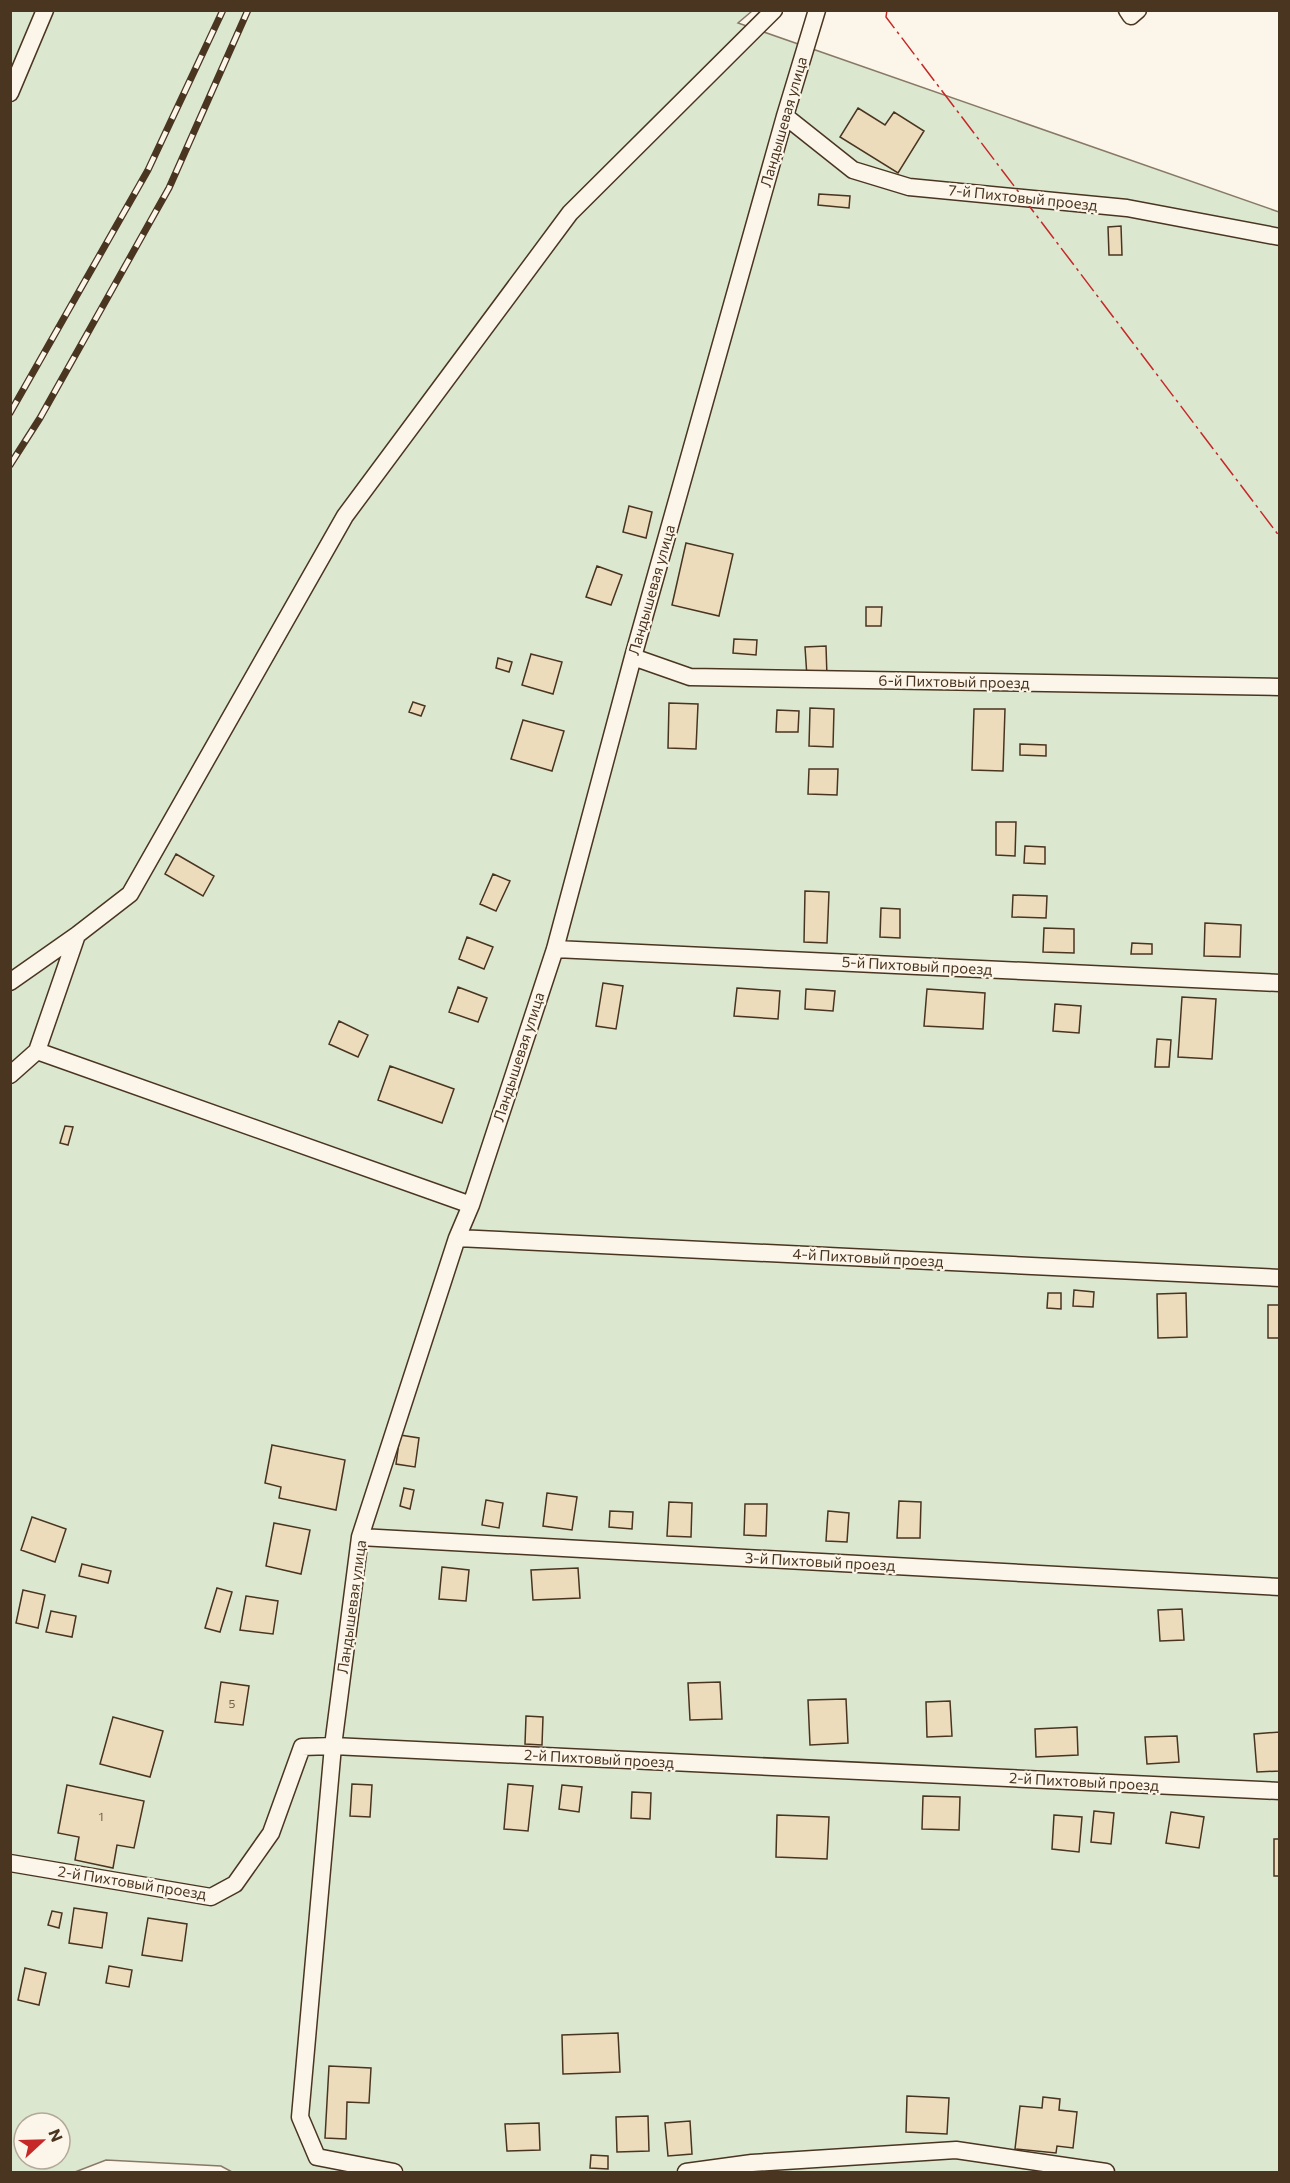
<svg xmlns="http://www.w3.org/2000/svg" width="1290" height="2183" font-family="Commissioner,sans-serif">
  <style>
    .green { fill: #dce7d0; stroke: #887966; stroke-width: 1.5; fill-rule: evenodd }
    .building { fill: #ecdcbc; stroke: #4a3520; stroke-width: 1.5 }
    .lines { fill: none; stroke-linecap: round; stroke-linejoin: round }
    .lane-casing { stroke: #4a3520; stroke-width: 19 }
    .lane { stroke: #fbf6e9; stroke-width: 16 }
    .rail-casing { stroke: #4a3520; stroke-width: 7 }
    .rail { stroke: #fbf6e9; stroke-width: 4.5; stroke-dasharray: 14; stroke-linecap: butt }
    .power { stroke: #c62828; stroke-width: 1.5; stroke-dasharray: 21 4.5 3 4.5; stroke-linecap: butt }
    .labels { text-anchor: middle; stroke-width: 4.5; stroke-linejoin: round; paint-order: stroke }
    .number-label { font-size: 12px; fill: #725f47 }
    .street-label { font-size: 15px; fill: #4a3520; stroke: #fbf6e9 }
  </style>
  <rect width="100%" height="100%" fill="#fbf6e9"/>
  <path class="green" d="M11,11H752L738,23L1279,212V2172H232L221,2166L106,2160L75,2172H11ZM24,2123H60V2159H24Z"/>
  <path class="building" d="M858,108L885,125L894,112L924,131L898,173L840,137Z
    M819,194L850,196L849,208L818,205Z
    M1121,226L1122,255H1109L1108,227Z
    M629,506L652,512L646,538L623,532Z
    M686,543L733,554L719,616L672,605Z
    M597,566L622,575L611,605L586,597Z
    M866,607H882L881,626H866Z
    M734,639L757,640L756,655L733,653Z
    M826,646L827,677H807L805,647Z
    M531,654L562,662L553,694L522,685Z
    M498,658L512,662L509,672L496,668Z
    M413,702L425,706L421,716L409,712Z
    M669,703L698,704L696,749L668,748Z
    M810,708L834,709L833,747L809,746Z
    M974,709H1005L1003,771L972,770Z
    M777,710L799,711L798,732H776Z
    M523,720L564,731L552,771L511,759Z
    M1020,744L1046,745V756L1020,755Z
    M809,769H838L837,795L808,794Z
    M996,822H1016L1015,856L996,855Z
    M1025,846L1045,847V864L1024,863Z
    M176,854L214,876L203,896L165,874Z
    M493,874L510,881L496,911L480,904Z
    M805,891L829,892L827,943L804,942Z
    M1013,895L1047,896L1046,918L1012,917Z
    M881,908L900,909V938L880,937Z
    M1205,923L1241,925L1240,957L1204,956Z
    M1044,928L1074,929V953L1043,952Z
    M467,937L493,947L484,969L459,959Z
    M1132,943L1152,944V954H1131Z
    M603,983L623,986L616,1029L596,1026Z
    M458,987L487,998L478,1022L449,1012Z
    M737,988L780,991L778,1019L734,1016Z
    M806,989L835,991L833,1011L805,1009Z
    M927,989L985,993L983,1029L924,1026Z
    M1182,997L1216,999L1212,1059L1178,1057Z
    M1055,1004L1081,1006L1079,1033L1053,1031Z
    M339,1021L368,1035L358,1057L329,1044Z
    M1157,1039L1171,1040L1169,1067H1155Z
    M390,1066L454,1089L442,1123L378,1100Z
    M65,1126L73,1127L68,1145L60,1143Z
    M1074,1290L1094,1292L1093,1307L1073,1306Z
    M1048,1293H1061V1309L1047,1308Z
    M1186,1293L1187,1337L1158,1338L1157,1294Z
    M1268,1305H1280V1338H1268Z
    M400,1435L419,1438L415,1467L396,1464Z
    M272,1445L345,1460L336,1510L279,1498L281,1487L265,1483Z
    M404,1488L414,1490L410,1509L400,1506Z
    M547,1493L577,1497L572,1530L543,1526Z
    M486,1500L503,1503L499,1528L482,1525Z
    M899,1501L921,1502L920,1538H897Z
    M669,1502L692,1503L691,1537L667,1536Z
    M745,1504H767L766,1536L744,1535Z
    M610,1511L633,1512L632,1529L609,1527Z
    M828,1511L849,1513L847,1542L826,1541Z
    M32,1517L66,1529L55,1562L21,1550Z
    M274,1523L310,1530L301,1574L266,1566Z
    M82,1564L111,1571L108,1583L79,1576Z
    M442,1567L469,1570L466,1601L439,1599Z
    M578,1568L580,1598L533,1600L531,1570Z
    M217,1588L232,1592L220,1632L205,1628Z
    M23,1590L45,1595L38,1628L16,1623Z
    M246,1596L278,1601L273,1634L240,1630Z
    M1182,1609L1184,1640L1160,1641L1158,1610Z
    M51,1611L76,1616L72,1637L46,1632Z
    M221,1682L249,1686L243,1725L215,1722Z
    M720,1682L722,1719L690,1720L688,1683Z
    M846,1699L848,1743L810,1745L808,1700Z
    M950,1701L952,1736L927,1737L926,1702Z
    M526,1716L543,1717L542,1745L525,1744Z
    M113,1717L163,1731L150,1777L100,1764Z
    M1077,1727L1078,1755L1036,1757L1035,1729Z
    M1280,1732V1771L1257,1772L1254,1734Z
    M1177,1736L1179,1762L1147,1764L1145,1737Z
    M352,1784L372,1785L370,1817L350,1816Z
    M508,1784L533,1786L528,1831L504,1829Z
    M67,1785L144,1801L134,1848L117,1845L113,1868L75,1860L79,1837L58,1833Z
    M562,1785L582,1787L579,1812L559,1809Z
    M632,1792L651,1793L650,1819L631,1818Z
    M923,1796L960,1797L959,1830L922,1829Z
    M1094,1811L1114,1813L1111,1844L1091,1842Z
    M1171,1812L1204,1817L1199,1848L1166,1843Z
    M777,1815L829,1817L827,1859L776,1857Z
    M1054,1815L1082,1817L1079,1852L1052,1849Z
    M1274,1839H1280V1876H1274Z
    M74,1908L107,1913L102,1948L69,1943Z
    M52,1911L62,1913L59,1928L48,1925Z
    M148,1918L187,1924L182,1961L142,1955Z
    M109,1966L132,1970L129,1987L106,1983Z
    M25,1968L46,1973L39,2005L18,2000Z
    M618,2033L620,2072L563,2074L562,2035Z
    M329,2066L371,2068L369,2103L347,2102L346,2139L325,2138Z
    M907,2096L949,2098L947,2134L906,2132Z
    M1043,2097L1060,2099L1059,2110L1077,2112L1073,2148L1057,2146L1056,2153L1015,2149L1020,2106L1042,2108Z
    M648,2116L649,2151L617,2152L616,2117Z
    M690,2121L692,2154L668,2156L665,2123Z
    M539,2123L540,2150L507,2151L505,2124Z
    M591,2155L608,2156V2169L590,2168Z"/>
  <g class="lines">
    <g class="lane-casing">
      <path id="lane" d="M1127,10L1131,16L1138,10
        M10,93L45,10
        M785,116L853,170L909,187L1127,208L1280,237
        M633,657L690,677L1280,687
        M77,935L37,1051L471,1205
        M555,949L1280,983
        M10,982L77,935L130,894L345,516L570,213L774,10
        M10,1075L37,1051
        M457,1238L1280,1278
        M360,1537L1280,1587
        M10,1863L211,1897L235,1884L271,1833L302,1747L333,1746L1280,1791
        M394,2172L317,2157L300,2117L333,1746L360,1537L457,1238L471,1205L555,949L633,657L785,116L817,10
        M686,2172L752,2163L956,2150L1106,2172"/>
    </g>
    <use href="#lane" class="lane"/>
    <g class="rail-casing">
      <path id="rail" d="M10,413L148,170L223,10
        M10,465L40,418L169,188L248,10"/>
    </g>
    <use href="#rail" class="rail"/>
    <path class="power" d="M887,10L886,17L1280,537"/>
  </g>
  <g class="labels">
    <g class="number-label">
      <text x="232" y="1708">5</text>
      <text x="101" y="1821">1</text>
    </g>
    <g class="street-label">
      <text transform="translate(784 122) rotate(-74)" y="5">Ландышевая улица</text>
      <text transform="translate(1023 198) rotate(6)" y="5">7-й Пихтовый проезд</text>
      <text transform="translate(652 590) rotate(-74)" y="5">Ландышевая улица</text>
      <text transform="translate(954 682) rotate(1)" y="5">6-й Пихтовый проезд</text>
      <text transform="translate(917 966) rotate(3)" y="5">5-й Пихтовый проезд</text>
      <text transform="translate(519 1057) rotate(-72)" y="5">Ландышевая улица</text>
      <text transform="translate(868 1258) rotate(3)" y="5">4-й Пихтовый проезд</text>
      <text transform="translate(820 1562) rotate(3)" y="5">3-й Пихтовый проезд</text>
      <text transform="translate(352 1607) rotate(-82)" y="5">Ландышевая улица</text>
      <text transform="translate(599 1759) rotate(3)" y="5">2-й Пихтовый проезд</text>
      <text transform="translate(1084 1782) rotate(3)" y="5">2-й Пихтовый проезд</text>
      <text transform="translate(132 1883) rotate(9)" y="5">2-й Пихтовый проезд</text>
    </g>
  </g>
  <rect width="1290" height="2183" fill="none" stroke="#4a3520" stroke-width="24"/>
  <g transform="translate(42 2141) rotate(68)"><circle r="28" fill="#fbf6e9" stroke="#b4a999" stroke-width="1.5"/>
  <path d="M0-4.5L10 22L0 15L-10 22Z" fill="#c62828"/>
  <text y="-9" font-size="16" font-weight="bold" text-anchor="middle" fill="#4a3520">N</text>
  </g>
</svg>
